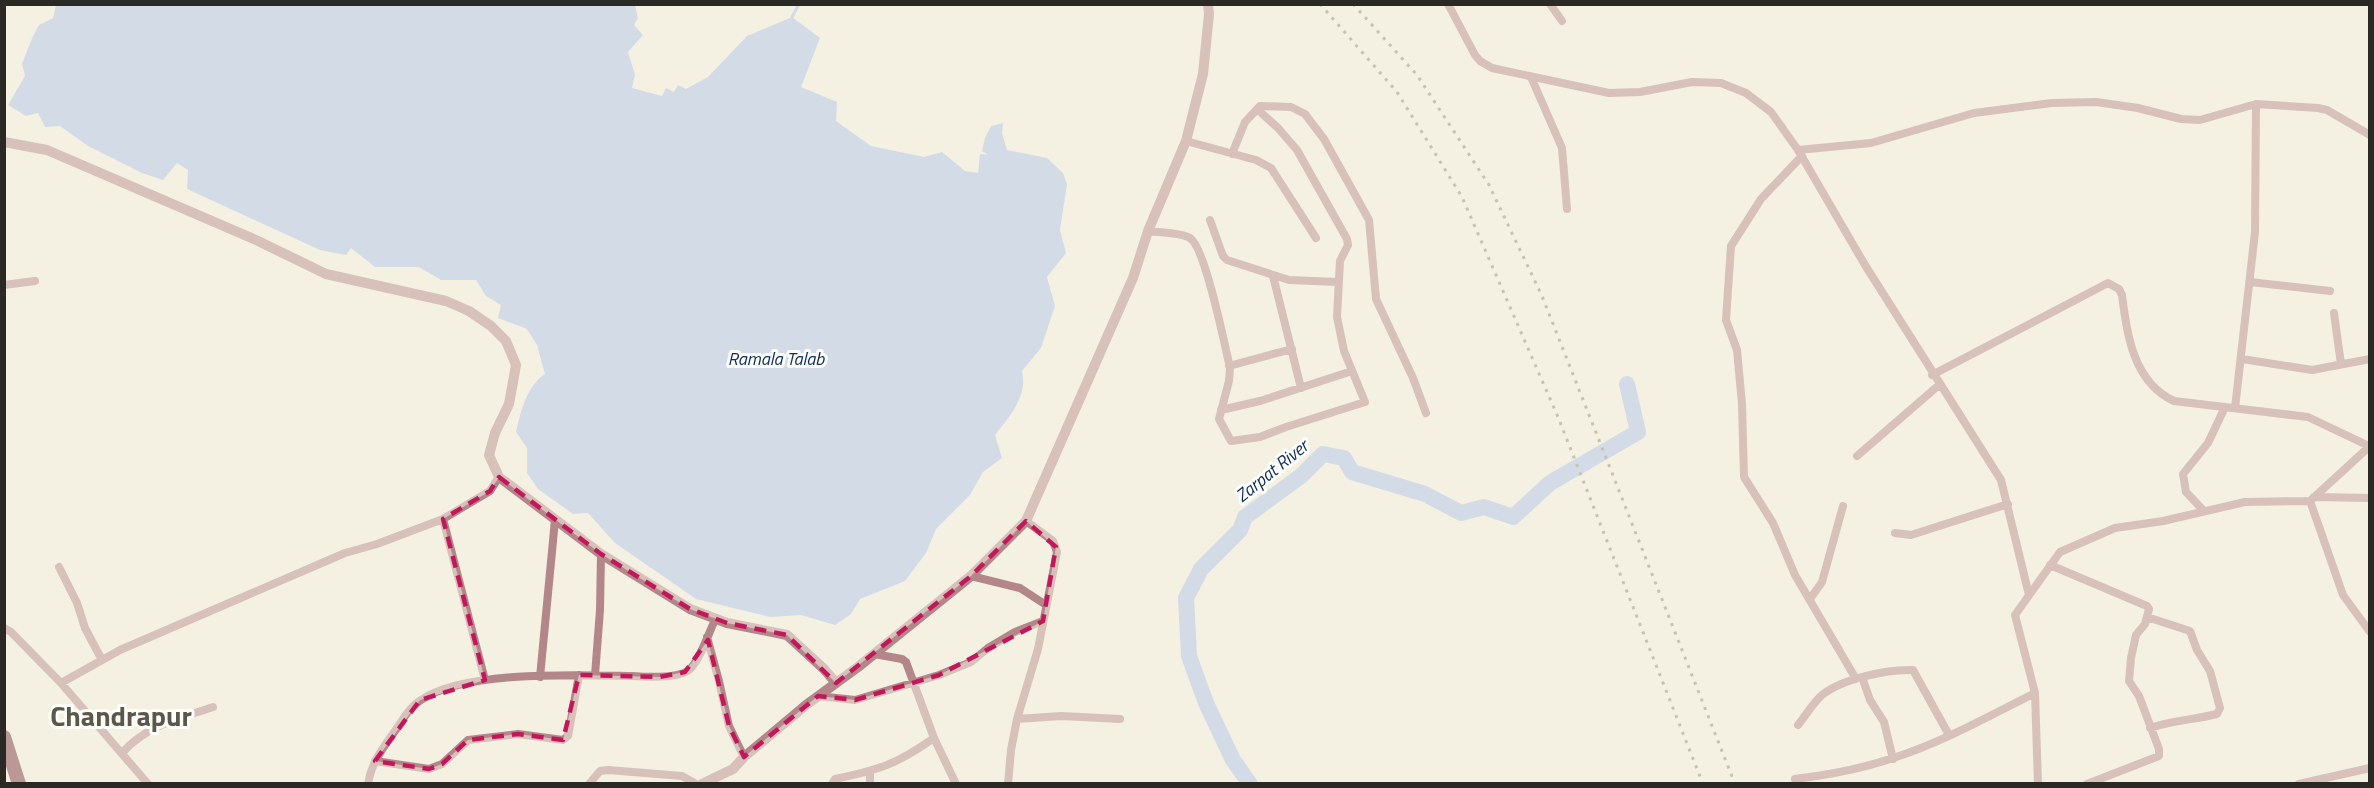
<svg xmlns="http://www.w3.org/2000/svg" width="2374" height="788" font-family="'Titillium Web',sans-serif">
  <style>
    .water { fill: #aac4ea }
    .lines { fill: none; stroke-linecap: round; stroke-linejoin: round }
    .stream { stroke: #aac4ea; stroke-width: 3 }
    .river { stroke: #aac4ea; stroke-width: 16 }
    .minor { stroke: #b3878a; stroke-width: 8 }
    .tertiary { stroke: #b3878a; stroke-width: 10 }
    .primary { stroke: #772e38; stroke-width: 14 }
    .rail { stroke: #8d8b81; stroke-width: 3; stroke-dasharray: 3 6; stroke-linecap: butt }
    .marked { fill: none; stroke: #c2185b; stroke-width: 4.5; stroke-dasharray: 12 8; stroke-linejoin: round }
    .labels { text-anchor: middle; stroke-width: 6; stroke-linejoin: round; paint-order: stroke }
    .water-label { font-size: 18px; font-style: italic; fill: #0d2e5c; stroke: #fefefb }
    .town-label { font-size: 28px; font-weight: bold; fill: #5b574b; stroke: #fefefb }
  </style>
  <rect width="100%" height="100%" fill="#f4f0e2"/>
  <path class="water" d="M56,5H635L638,18L634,25L643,35L628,52L635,75L632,88L662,96L666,88L674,92L678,85L686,89L708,77L747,36L792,17L820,38L801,87L837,102L836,121L871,146L924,157L942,152L965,171L978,173L980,154L988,155L982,151L985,138L991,126L1003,123L1002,133L1007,150L1047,158L1063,173L1067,184L1060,230L1066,253L1047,277L1055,306L1041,348L1022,371C1028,396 1010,416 995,435L1002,458L983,472L970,495L936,529L926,553L905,581L860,599L851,614L835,625L801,615L770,617L696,599L615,543L588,513L573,514L538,489L527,473V448L516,432C521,411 526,387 545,374L537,345L527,329L498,318L501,305L486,296L476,280H441L419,267H375L351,248L346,255L320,250L187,189L188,170L177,163L163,180L142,173L88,146L60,126L45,127L38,113L26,116L8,105L25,76L22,64L33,36L39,25L53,18Z"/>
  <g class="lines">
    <path class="stream" d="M792,17L799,4"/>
    <path class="river" d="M1250,784L1233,760L1206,703L1189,656L1186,598L1201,569L1240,530L1245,517L1301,476L1323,454L1344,458L1352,472L1425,494L1461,513L1484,507L1513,517L1550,483L1638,432L1627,384"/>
    <path class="minor" d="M1448,4L1475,55L1480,61L1492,68L1609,93L1640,92L1692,82L1721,83L1746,93L1771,112L1798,150L1865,265L2001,480L2029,595
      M1550,4L1562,21
      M1531,77L1562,148L1567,209
      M1186,141L1256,160L1271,168L1316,238
      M1798,150L1871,143L1974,113L2052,103L2096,102L2138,108L2181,119L2200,120L2256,104L2318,108L2327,110L2370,135
      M1232,154L1245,122L1260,106L1291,107L1305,114L1324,139L1369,220L1376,299L1413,378L1426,413
      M1802,156L1761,199L1731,246L1726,320L1737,350L1742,404L1744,477L1773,523L1795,575L1856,679
      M1210,220L1223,256L1227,260L1289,280L1338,282
      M1148,231C1160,233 1180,232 1190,238C1205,247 1225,346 1230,368L1229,381L1219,419L1231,441L1260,437L1286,427L1365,402L1344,351L1337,317L1340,261L1348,245L1347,239L1297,150L1278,128L1257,109
      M1273,276L1301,388
      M2250,282L2330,291
      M4,285L35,281
      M2334,313L2341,364
      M2242,359L2312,370L2370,359
      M1229,366L1292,349
      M1932,375L2108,283L2119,289L2122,295C2127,334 2133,382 2174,401L2308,417L2369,446
      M2235,408L2255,232L2256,104
      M1221,410L1260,401L1352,371
      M1857,456L1939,385
      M2314,497L2370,498
      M2310,501L2343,595L2370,632
      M2204,511L2186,492L2183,474L2208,443L2225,407
      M443,519L485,680
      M1895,533L1911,535L2008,504
      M2050,565L2147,606L2149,609L2145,624L2136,635L2131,658L2129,681L2139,696L2159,749V756L2087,784
      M59,567L77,603L85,628L102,660
      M971,576L1020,588L1046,605
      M1810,599L1822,582L1843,506
      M2147,617L2190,631L2197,650L2210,671L2220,708L2217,714C2193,720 2174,720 2150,728
      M4,628L11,632L61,683L148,784
      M707,637L719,681L729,726L744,757
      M874,654L902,659L906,662L934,738L956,784
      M595,675L600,610L601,554
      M540,677L555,520
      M1862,677L1870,700L1884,722L1893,759
      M61,683L120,650L345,553L377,544L443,519L490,491L499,477
      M818,696L855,700L939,675L971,662L988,648L1015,632L1043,621
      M1017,719L1061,716L1120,719
      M1798,725C1806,715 1813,703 1822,695C1842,679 1887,669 1913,670L1949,735
      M123,752C147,725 181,718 213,707
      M375,761L429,769L442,764L468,740L518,734L563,740L568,736L579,675
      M870,772V784
      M1795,779C1828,775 1861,769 1893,758C1943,742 1989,716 2035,693
      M368,784C371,763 383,748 395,731C403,720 409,707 421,700C465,670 578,675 632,676C646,677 680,679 690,669C700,660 709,632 715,620
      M589,784L600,771L608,770L682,776L696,784
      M832,784L835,779C879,770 897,764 934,738
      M1008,784L1011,750L1017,719L1038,649L1057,552L1053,541L1026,521
      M2038,784L2035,693L2015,615L2060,552L2115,528L2163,521L2245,502L2310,501L2370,446
      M2299,784L2370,768"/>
    <path class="tertiary" d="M4,142L47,150L256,240L326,274L446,301L469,311L491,326L506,341L516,365L509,404L495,433L489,455L499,477L601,554L690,609L727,623L787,635L824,669L836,683
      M702,784L733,769L744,757L806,705L858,667L971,576L1026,521L1133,278L1148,231L1186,141L1203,74L1209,14L1208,4"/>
    <path class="primary" d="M4,737L19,784"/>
    <path class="rail" d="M1320,4L1397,92L1462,197L1558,417L1703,784
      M1353,4L1417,75L1489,185L1542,296L1735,784"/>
  </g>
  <path d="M0 0H2374V788H0ZM499,477L601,554L690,609L727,623L787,635L836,683L971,576L1026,521L1056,547L1043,621L939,675L855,700L818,696L744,757L729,726L708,640L685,672L659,677L579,675L563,740L518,734L468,740L442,764L429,769L375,761L420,700L485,680L443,519L490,491Z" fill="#f4f0e2" fill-opacity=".55" fill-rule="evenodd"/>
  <path class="marked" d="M499,477L601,554L690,609L727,623L787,635L836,683L971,576L1026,521L1056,547L1043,621L939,675L855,700L818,696L744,757L729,726L708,640L685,672L659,677L579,675L563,740L518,734L468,740L442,764L429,769L375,761L420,700L485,680L443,519L490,491Z"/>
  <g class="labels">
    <g class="water-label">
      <text x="776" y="365">Ramala Talab</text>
      <text transform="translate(1272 471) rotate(-39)" y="6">Zarpat River</text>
    </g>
    <g class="town-label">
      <text x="121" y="726">Chandrapur</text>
    </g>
  </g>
  <rect width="2374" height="788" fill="none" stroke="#2a2923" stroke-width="12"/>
</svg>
